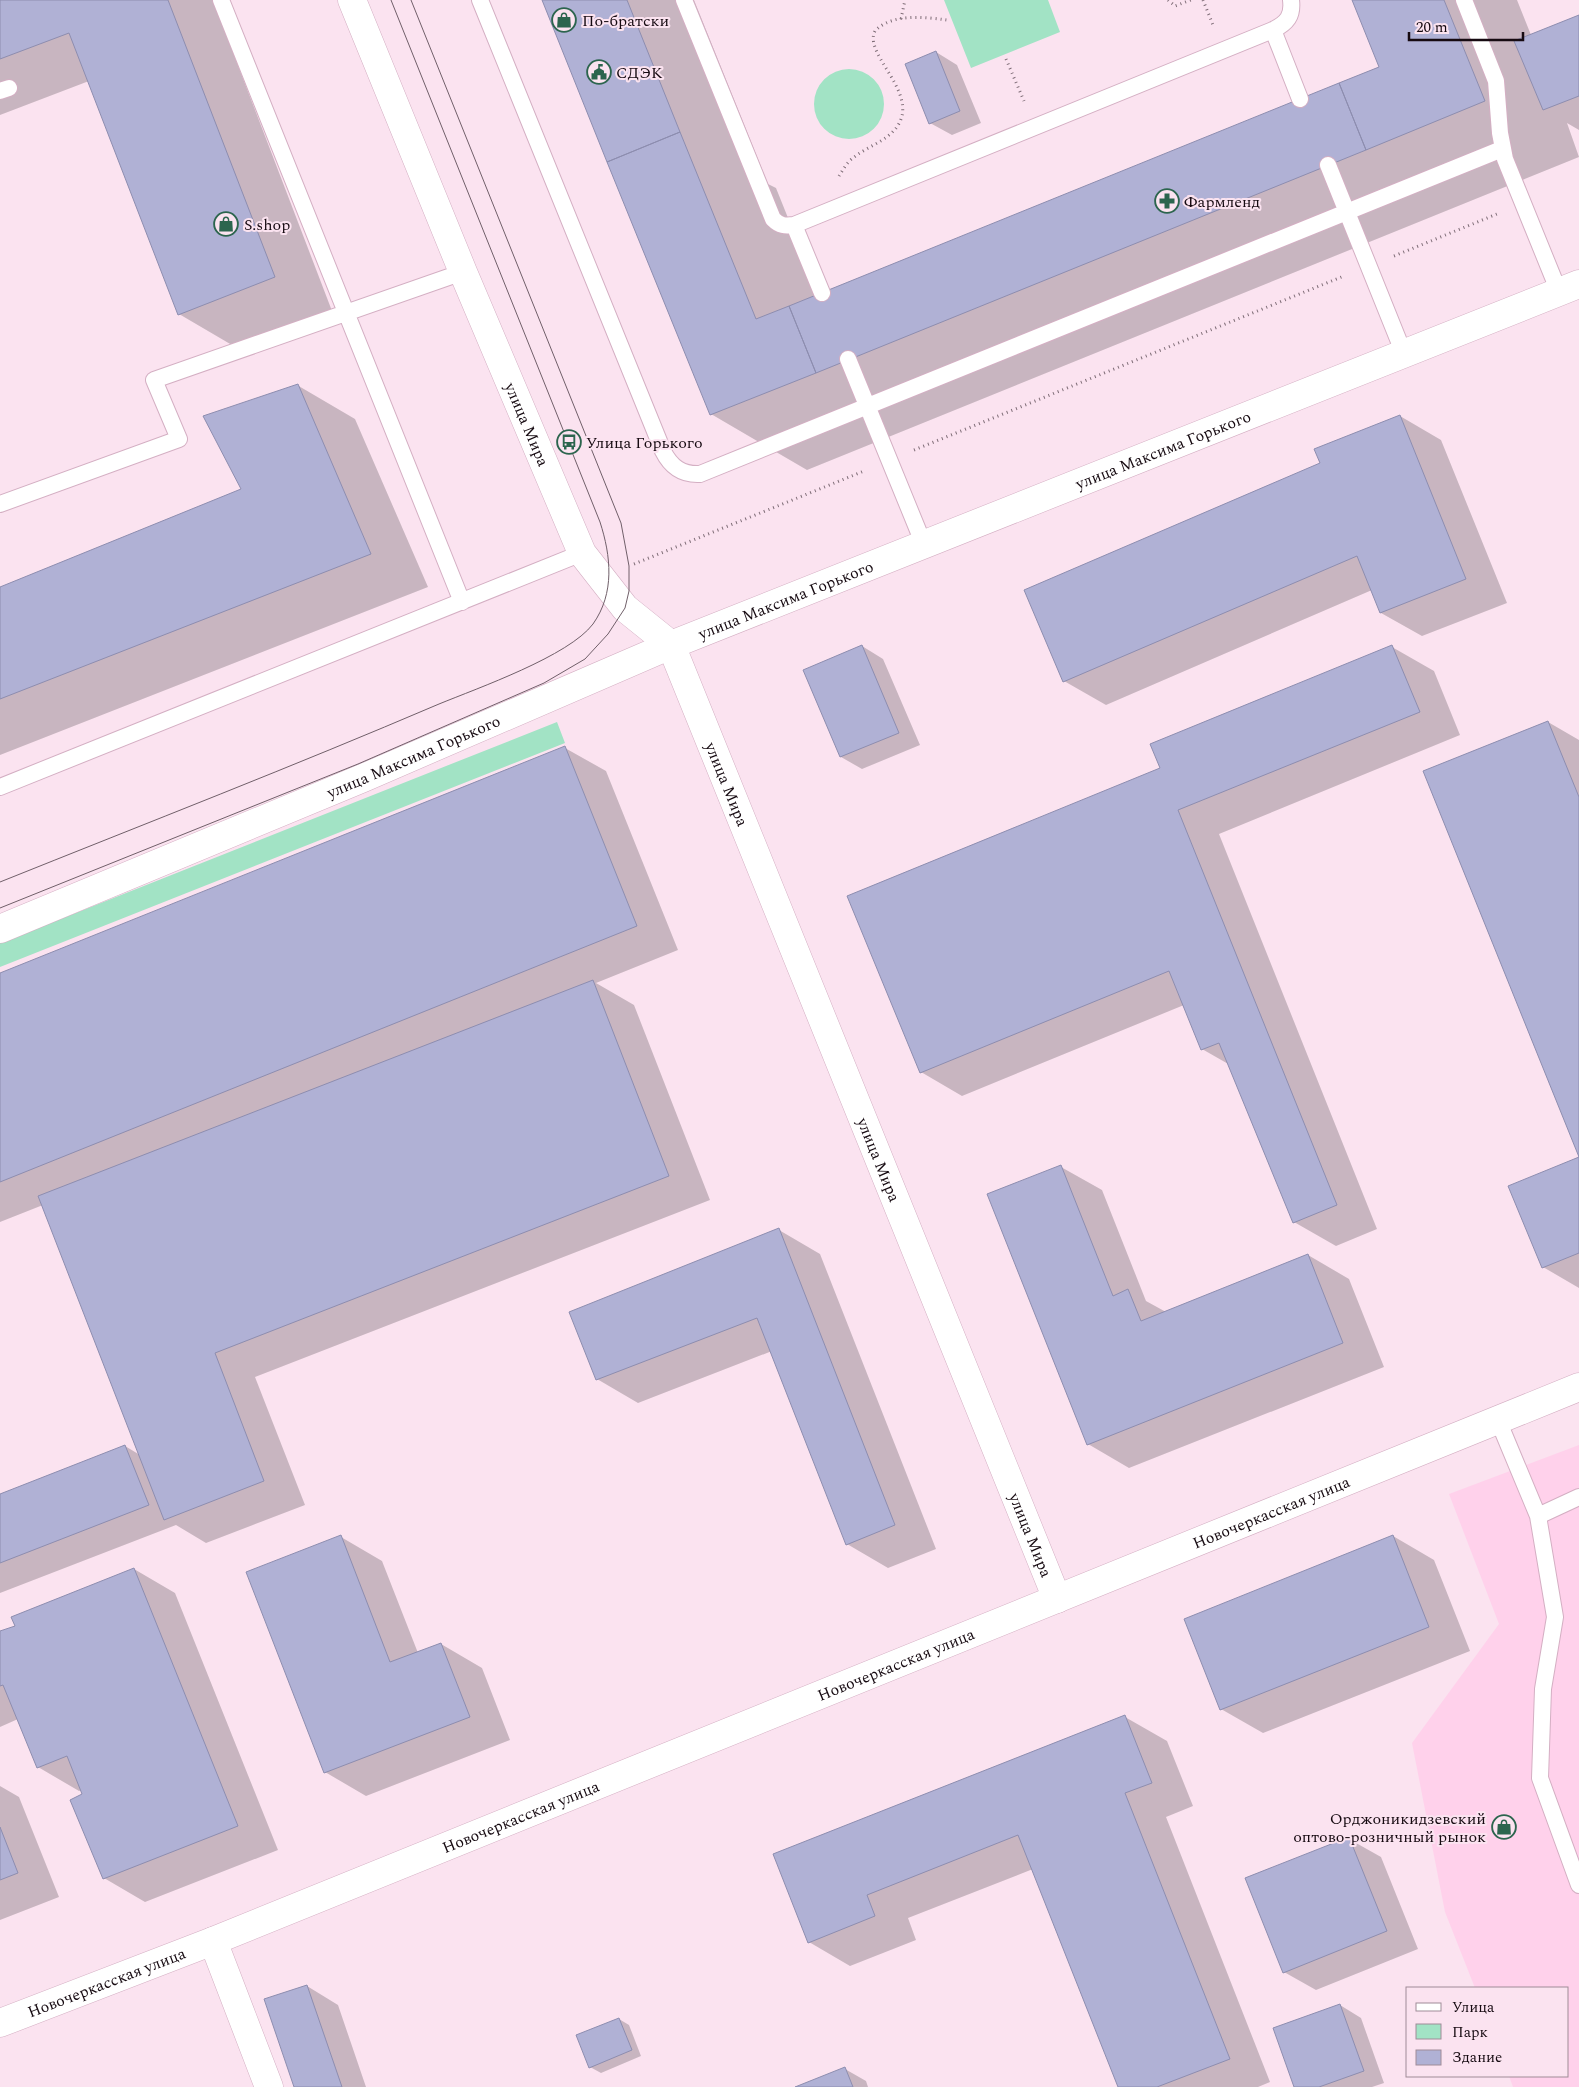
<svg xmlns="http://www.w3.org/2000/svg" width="1579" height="2087" font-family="Spectral,serif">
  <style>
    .built { fill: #ffd1eb }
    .green { fill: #a2e3c5 }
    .shadow { fill: #0003 }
    .building { fill: #b0b1d5; stroke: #8d8daf }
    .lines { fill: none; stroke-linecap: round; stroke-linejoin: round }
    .service-casing { stroke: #d4afc3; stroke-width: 18 }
    .minor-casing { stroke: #d4afc3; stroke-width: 29 }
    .tertiary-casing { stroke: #d4afc3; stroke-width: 29 }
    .path { stroke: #7f6d77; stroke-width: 3; stroke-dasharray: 1 4; stroke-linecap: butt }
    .service { stroke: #fff; stroke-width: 16 }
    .minor { stroke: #fff; stroke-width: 28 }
    .tertiary { stroke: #fff; stroke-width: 28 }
    .tram { stroke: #705f69; stroke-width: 1 }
    .labels { text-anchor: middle; stroke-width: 4; stroke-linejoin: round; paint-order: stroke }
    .poi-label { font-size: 16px; fill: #160a11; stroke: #fbe3f0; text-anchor: start }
    .street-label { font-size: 16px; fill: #160a11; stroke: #fbe3f0 }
  </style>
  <rect width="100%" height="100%" fill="#fbe3f0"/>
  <path class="built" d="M1579,1445V2087H1513L1509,2076H1568V1988H1475L1445,1912L1412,1743L1499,1624L1449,1494Z"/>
  <path class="green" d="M944,0H1048L1060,32L971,68Z
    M814 104a35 35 0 1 1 70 0a35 35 0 1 1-70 0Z
    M557,722L565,743L0,967V943Z"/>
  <path class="shadow" d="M0,0H213L332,311L237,348L179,314L89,81L0,115Z
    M543,0H694L768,184L776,188L819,295L1381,67L1353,0H1517L1531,35L1579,16V130L1567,123L1579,157L807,470L711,414Z
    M936,52L957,65L981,123L952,135L930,123Z
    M297,385L355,419L428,587L0,755V588L243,490Z
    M1400,416L1441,440L1507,603L1422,636L1381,613L1372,590L1106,705L1064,681L1321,463Z
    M862,646L883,659L920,745L862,769L841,757Z
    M1392,647L1434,671L1460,735L1219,834L1377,1229L1336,1246L1294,1222L1230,1065L1202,1049L1184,1005L962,1096L921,1072L1161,768Z
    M1548,722L1579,740V1155Z
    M565,748L606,771L678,950L596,983L634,1005L710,1200L255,1377L305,1505L206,1543L176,1525L0,1593V1495L125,1446L140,1455L43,1205L0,1222V974Z
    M1579,1159V1288L1543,1267Z
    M1061,1167L1102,1190L1146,1301L1166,1312L1308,1255L1349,1279L1384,1367L1129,1468L1088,1444Z
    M779,1230L820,1254L936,1549L888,1568L847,1544L772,1351L638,1403L597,1379Z
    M1393,1536L1434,1560L1470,1651L1263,1733L1221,1709Z
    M341,1537L382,1561L418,1653L441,1644L482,1668L510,1740L366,1796L325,1772Z
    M134,1569L175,1593L278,1850L145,1902L104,1878L82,1790L79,1791L38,1767L18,1719L0,1727V1633Z
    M1125,1717L1167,1741L1193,1806L1166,1817L1270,2082L1258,2087H1119L1033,1869L908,1918L916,1940L850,1966L809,1942L774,1855Z
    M0,1786L19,1797L59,1897L0,1920Z
    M1349,1839L1381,1857L1418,1949L1316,1990L1284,1972Z
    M307,1986L338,2005L366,2087H296Z
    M1340,2005L1361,2018L1384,2083L1372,2087H1296Z
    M619,2019L629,2025L641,2056L601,2073L590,2067Z
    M845,2069L866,2081L868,2087H798Z"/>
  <path class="building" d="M0,0H168L275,277L178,315L69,33L0,59Z
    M542,0H627L680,132L607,162Z
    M1352,0H1444L1485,101L1366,150L1339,83L1379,67Z
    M1579,15V96L1543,110L1514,41Z
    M936,51L960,111L929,124L905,64Z
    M1339,83L1366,150L816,373L789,306Z
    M680,132L756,319L789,306L816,373L710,415L607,162Z
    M298,384L371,554L0,699V587L241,489L203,416Z
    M1400,415L1466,579L1380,613L1357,556L1063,682L1024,590L1320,463L1314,449Z
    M862,645L899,733L840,757L803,670Z
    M1392,645L1420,712L1178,810L1337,1205L1293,1223L1219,1043L1201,1050L1169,971L920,1073L847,896L1160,768L1150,744Z
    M1548,721L1579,797V1253L1542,1268L1508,1186L1579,1157L1423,771Z
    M565,746L637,926L0,1182V973Z
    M593,980L669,1176L215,1353L264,1481L164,1520L38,1196Z
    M1061,1165L1113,1296L1128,1289L1141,1321L1308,1254L1343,1343L1087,1445L987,1194Z
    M779,1228L895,1525L846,1545L757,1318L596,1380L569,1312Z
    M125,1445L149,1505L0,1563V1494Z
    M341,1535L390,1662L441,1643L470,1717L324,1773L246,1572Z
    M1393,1535L1429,1627L1220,1710L1184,1619Z
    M134,1568L238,1826L103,1879L70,1800L82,1794L67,1756L37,1768L3,1685L0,1686V1631L15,1626L11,1617Z
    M1125,1715L1152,1783L1125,1793L1230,2059L1157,2087H1118L1018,1835L867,1895L875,1916L808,1943L773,1854Z
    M0,1827L18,1873L0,1880Z
    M1349,1837L1387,1931L1283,1973L1245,1878Z
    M307,1985L342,2087H294L264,1999Z
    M1340,2004L1364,2071L1319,2087H1294L1273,2028Z
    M619,2018L632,2050L589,2068L576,2035Z
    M845,2067L853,2087H795Z"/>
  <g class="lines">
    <g class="service-casing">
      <path id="service" d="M221,0L462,602
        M480,0L663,451C671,467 682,475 700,474L1502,149
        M684,0L773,219C780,226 785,226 794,225L1273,30C1287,23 1293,16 1291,0
        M1464,0L1496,81L1500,133L1505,159L1559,292
        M1273,30L1300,99
        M0,91L9,88
        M1328,165L1404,354
        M794,225L822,293
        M848,359L924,545
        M0,504L179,439L154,380L463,272
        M0,787L582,553
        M1498,1420L1538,1516L1555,1617L1543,1689L1540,1778L1579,1885
        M1538,1516L1579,1497"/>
    </g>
    <g class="minor-casing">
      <g id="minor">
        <path id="s1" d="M671,645L1057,1599"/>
        <path d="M213,1941L269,2087"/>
        <path id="s2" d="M0,2023L213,1941L1579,1387"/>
      </g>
    </g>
    <g class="tertiary-casing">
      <g id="tertiary">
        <path id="s3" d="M352,0L463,272L582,553L625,608L671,645"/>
        <path id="s4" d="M0,929L363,778L671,645L1579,284"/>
      </g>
    </g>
    <path class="path" d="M1168,0L1175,6L1191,0
      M1203,0L1213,25
      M901,19L905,0
      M1006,59L1024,101
      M839,176C843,170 847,162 853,158C870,144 896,139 902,116C909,85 864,52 875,31C892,13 924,17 947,20
      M1394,256L1497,214
      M914,450L1344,276
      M634,564L864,471"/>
    <use href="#service" class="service"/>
    <use href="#minor" class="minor"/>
    <use href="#tertiary" class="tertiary"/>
    <path class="tram" d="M0,882C147,823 294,766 439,704C478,688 569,656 593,624C615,593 611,556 600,522L391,0
      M0,908L358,764L544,683L585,659L608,634L625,608L629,591V566L621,523L411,0"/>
  </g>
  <defs>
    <g id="shop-ring" transform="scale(1.25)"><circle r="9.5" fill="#fbe3f0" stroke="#2c654e" stroke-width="1.5"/><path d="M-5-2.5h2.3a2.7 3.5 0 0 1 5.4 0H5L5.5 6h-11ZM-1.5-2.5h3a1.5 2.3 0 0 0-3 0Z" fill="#2c654e"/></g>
    <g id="civic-ring" transform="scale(1.25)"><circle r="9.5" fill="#fbe3f0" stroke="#2c654e" stroke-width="1.5"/><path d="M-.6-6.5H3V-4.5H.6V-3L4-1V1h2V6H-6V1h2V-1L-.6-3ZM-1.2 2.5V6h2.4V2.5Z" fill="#2c654e"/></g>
    <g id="pharmacy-ring" transform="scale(1.25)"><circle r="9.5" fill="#fbe3f0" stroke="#2c654e" stroke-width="1.5"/><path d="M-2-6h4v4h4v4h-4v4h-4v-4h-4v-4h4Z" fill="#2c654e"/></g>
    <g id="bus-ring" transform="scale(1.25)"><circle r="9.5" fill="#fbe3f0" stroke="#2c654e" stroke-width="1.5"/><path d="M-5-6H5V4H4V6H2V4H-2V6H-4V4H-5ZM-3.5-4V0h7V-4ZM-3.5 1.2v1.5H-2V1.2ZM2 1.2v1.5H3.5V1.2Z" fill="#2c654e"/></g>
  </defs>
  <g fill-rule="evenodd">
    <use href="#shop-ring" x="564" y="20"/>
    <use href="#civic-ring" x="599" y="72"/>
    <use href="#pharmacy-ring" x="1167" y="201"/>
    <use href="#shop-ring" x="226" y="224"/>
    <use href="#bus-ring" x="569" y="442"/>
    <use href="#shop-ring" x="1504" y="1827"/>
  </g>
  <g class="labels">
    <g class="poi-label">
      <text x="582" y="26">По-братски</text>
      <text x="616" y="78">СДЭК</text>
      <text x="1184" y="207">Фармленд</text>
      <text x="244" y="230">S.shop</text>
      <text x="586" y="448">Улица Горького</text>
      <text x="1486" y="1824" text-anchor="end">Орджоникидзевский<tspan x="1486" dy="18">оптово-розничный рынок</tspan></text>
    </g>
    <g class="street-label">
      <text dy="6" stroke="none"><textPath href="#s3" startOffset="459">улица Мира</textPath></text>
      <text dy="6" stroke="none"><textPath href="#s4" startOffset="1258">улица Максима Горького</textPath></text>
      <text dy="6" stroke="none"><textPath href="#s4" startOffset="852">улица Максима Горького</textPath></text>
      <text dy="6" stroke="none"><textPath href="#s4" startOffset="448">улица Максима Горького</textPath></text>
      <text dy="6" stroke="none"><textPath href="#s1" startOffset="150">улица Мира</textPath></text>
      <text dy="6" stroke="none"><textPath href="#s1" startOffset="555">улица Мира</textPath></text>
      <text dy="6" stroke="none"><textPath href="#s2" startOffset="1370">Новочеркасская улица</textPath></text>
      <text dy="6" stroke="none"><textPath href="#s1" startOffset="960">улица Мира</textPath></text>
      <text dy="6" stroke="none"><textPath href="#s2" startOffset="965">Новочеркасская улица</textPath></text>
      <text dy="6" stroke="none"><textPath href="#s2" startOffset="560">Новочеркасская улица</textPath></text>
      <text dy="6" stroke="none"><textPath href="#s2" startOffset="114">Новочеркасская улица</textPath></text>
    </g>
  </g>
  <rect x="1406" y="1987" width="162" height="90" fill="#fbe3f0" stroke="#9f8c97"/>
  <rect x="1416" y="2003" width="25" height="8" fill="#ffffff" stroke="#9f8c97"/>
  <text x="1452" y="2012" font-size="15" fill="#160a11">Улица</text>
  <rect x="1416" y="2024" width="25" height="15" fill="#a2e3c5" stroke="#9f8c97"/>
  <text x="1452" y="2037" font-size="15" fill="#160a11">Парк</text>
  <rect x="1416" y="2050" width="25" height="15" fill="#b0b1d5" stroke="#9f8c97"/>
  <text x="1452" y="2062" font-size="15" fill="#160a11">Здание</text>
  <path d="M1409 32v8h114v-8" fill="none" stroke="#160a11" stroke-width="2.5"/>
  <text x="1416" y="32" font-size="15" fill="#160a11" stroke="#fbe3f0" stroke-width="4" paint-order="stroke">20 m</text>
</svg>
